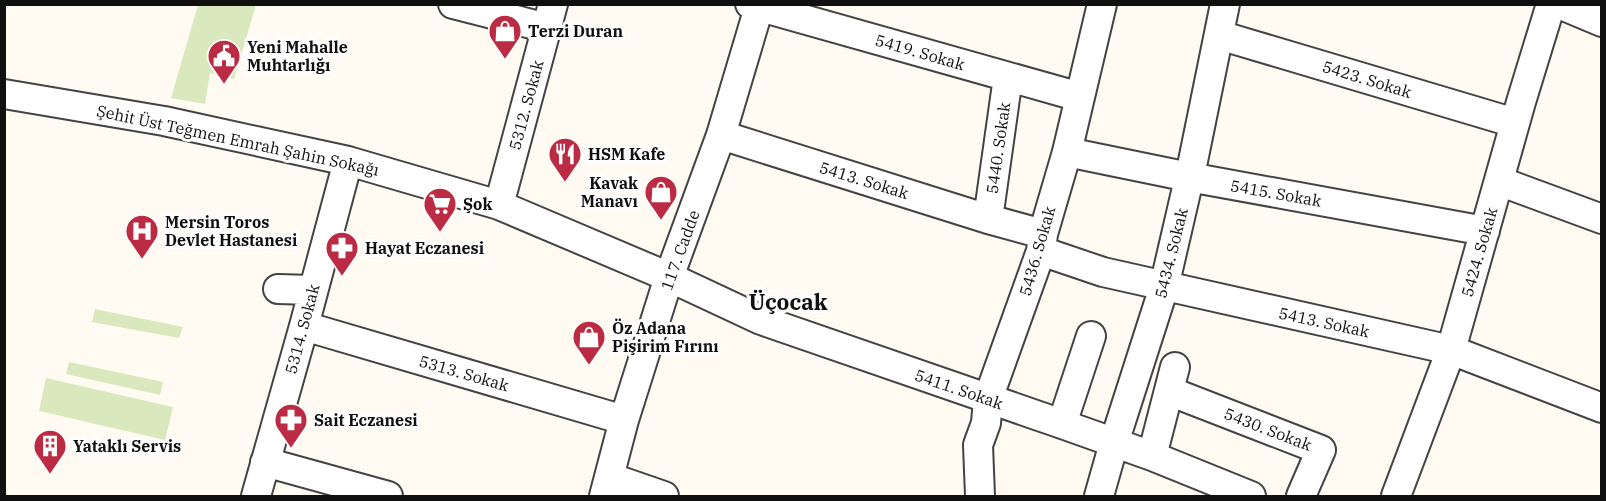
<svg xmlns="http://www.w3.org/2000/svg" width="1606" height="501" font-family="'IBM Plex Serif',serif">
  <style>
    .green { fill: #d9e9bd }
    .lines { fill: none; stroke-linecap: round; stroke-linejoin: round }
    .minor-casing { stroke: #434343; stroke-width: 32 }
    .minor { stroke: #fff; stroke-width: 28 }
    .labels { text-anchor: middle; stroke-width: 6; stroke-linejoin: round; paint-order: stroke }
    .poi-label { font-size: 16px; font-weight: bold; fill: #101010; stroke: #fff; text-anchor: start }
    .street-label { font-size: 16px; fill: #101010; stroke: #fff }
    .district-label { font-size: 22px; font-weight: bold; fill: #101010; stroke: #fff }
  </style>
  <rect width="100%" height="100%" fill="#fffbf3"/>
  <path class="green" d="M198,5H256L234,79L210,73L205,104L171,98Z
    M95,309L183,327L179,338L92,322Z
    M69,362L163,382L160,395L66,374Z
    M46,378L173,407L165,440L39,411Z"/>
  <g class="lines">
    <g class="minor-casing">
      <path id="minor" d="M453,4L547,28
        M750,4L1080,97
        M1559,4L1602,22
        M1219,35L1515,123
        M4,94L164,121L348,161L499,205L669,277L761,320L1062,424L1152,456L1251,496
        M721,135L988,219L1043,234
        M1067,152L1189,177L1485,231
        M1499,181L1602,219
        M499,205L553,4
        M988,219L1008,77
        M1041,251L1103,272L1451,350L1602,408
        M278,289L312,290
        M304,326L624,420
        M1169,391L1321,450L1301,496
        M1062,424L1091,336
        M1152,456L1175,367
        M265,462L388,496
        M609,477L664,496
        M256,496L304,326L348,161
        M604,496L624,420L669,277L721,135L760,4
        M980,496L978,445L986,423L988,399L1041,251L1043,234L1067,152L1102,4
        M1099,496L1114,443L1164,287L1192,166L1225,4
        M1396,496L1451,350L1521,102L1551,4"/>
    </g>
    <use href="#minor" class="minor"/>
  </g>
  <defs>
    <g id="shop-pin" transform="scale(1.725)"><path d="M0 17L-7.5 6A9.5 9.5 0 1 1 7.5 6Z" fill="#bc2b44" stroke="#fff"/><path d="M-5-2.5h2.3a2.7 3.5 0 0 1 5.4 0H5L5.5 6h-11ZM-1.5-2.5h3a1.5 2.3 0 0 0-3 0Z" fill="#fff"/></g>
    <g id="civic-pin" transform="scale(1.725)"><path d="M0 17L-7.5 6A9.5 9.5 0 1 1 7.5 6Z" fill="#bc2b44" stroke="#fff"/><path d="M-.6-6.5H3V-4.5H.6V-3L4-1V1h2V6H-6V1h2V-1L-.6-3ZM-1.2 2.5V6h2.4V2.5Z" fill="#fff"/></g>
    <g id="restaurant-pin" transform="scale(1.725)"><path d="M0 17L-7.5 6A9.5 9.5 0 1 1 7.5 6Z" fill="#bc2b44" stroke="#fff"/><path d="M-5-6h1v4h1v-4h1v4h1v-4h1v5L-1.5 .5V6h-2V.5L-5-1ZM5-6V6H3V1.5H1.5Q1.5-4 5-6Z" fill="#fff"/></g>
    <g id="supermarket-pin" transform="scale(1.725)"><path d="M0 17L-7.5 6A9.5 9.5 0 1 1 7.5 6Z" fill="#bc2b44" stroke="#fff"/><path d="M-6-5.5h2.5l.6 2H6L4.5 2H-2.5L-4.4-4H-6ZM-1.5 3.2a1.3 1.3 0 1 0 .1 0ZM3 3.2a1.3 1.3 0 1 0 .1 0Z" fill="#fff"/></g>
    <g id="hospital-pin" transform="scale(1.725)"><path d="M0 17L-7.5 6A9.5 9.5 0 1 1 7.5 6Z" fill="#bc2b44" stroke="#fff"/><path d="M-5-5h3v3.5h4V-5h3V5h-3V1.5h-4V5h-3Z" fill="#fff"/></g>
    <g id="pharmacy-pin" transform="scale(1.725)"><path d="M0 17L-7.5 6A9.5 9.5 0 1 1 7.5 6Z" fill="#bc2b44" stroke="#fff"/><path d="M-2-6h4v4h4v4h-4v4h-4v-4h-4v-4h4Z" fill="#fff"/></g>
    <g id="building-pin" transform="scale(1.725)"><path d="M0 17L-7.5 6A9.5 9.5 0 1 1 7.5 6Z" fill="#bc2b44" stroke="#fff"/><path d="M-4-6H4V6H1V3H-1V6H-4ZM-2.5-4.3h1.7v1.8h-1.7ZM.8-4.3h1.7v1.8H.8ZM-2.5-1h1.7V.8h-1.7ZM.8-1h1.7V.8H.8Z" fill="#fff"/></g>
  </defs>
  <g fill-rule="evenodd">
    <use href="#shop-pin" x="505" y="31"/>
    <use href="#civic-pin" x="224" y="56"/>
    <use href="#restaurant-pin" x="565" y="154"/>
    <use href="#shop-pin" x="661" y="192"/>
    <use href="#supermarket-pin" x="440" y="204"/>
    <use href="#hospital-pin" x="142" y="231"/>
    <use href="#pharmacy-pin" x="342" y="248"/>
    <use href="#shop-pin" x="589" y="337"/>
    <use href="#pharmacy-pin" x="291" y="420"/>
    <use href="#building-pin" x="50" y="446"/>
  </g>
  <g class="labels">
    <g class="poi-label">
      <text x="528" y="37">Terzi Duran</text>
      <text x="247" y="53">Yeni Mahalle<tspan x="247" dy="18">Muhtarlığı</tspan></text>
      <text x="588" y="160">HSM Kafe</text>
      <text x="638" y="189" text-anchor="end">Kavak<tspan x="638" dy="18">Manavı</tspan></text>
      <text x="463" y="210">Şok</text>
      <text x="165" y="228">Mersin Toros<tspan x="165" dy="18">Devlet Hastanesi</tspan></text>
      <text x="365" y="254">Hayat Eczanesi</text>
      <text x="612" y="334">Öz Adana<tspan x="612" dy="18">Pişirim Fırını</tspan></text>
      <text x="314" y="426">Sait Eczanesi</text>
      <text x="73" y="452">Yataklı Servis</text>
    </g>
    <g class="street-label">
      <text transform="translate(920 52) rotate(16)" y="6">5419. Sokak</text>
      <text transform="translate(1367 79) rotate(17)" y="6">5423. Sokak</text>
      <text transform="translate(526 105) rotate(-75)" y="6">5312. Sokak</text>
      <text transform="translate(238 140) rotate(12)" y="6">Şehit Üst Teğmen Emrah Şahin Sokağı</text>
      <text transform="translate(998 148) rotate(-82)" y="6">5440. Sokak</text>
      <text transform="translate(864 180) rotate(17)" y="6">5413. Sokak</text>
      <text transform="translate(1276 193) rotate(10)" y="6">5415. Sokak</text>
      <text transform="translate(680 250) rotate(-70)" y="6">117. Cadde</text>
      <text transform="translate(1037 251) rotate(-74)" y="6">5436. Sokak</text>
      <text transform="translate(1479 252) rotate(-74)" y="6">5424. Sokak</text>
      <text transform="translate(1171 253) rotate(-76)" y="6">5434. Sokak</text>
      <text transform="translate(1324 322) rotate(12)" y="6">5413. Sokak</text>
      <text transform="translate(302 329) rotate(-75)" y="6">5314. Sokak</text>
      <text transform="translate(464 373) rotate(16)" y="6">5313. Sokak</text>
      <text transform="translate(959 389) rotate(19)" y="6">5411. Sokak</text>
      <text transform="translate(1268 429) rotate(21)" y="6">5430. Sokak</text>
    </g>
    <g class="district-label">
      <text x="788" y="310">Üçocak</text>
    </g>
  </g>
  <rect width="1606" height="501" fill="none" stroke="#101010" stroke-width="12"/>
</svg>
